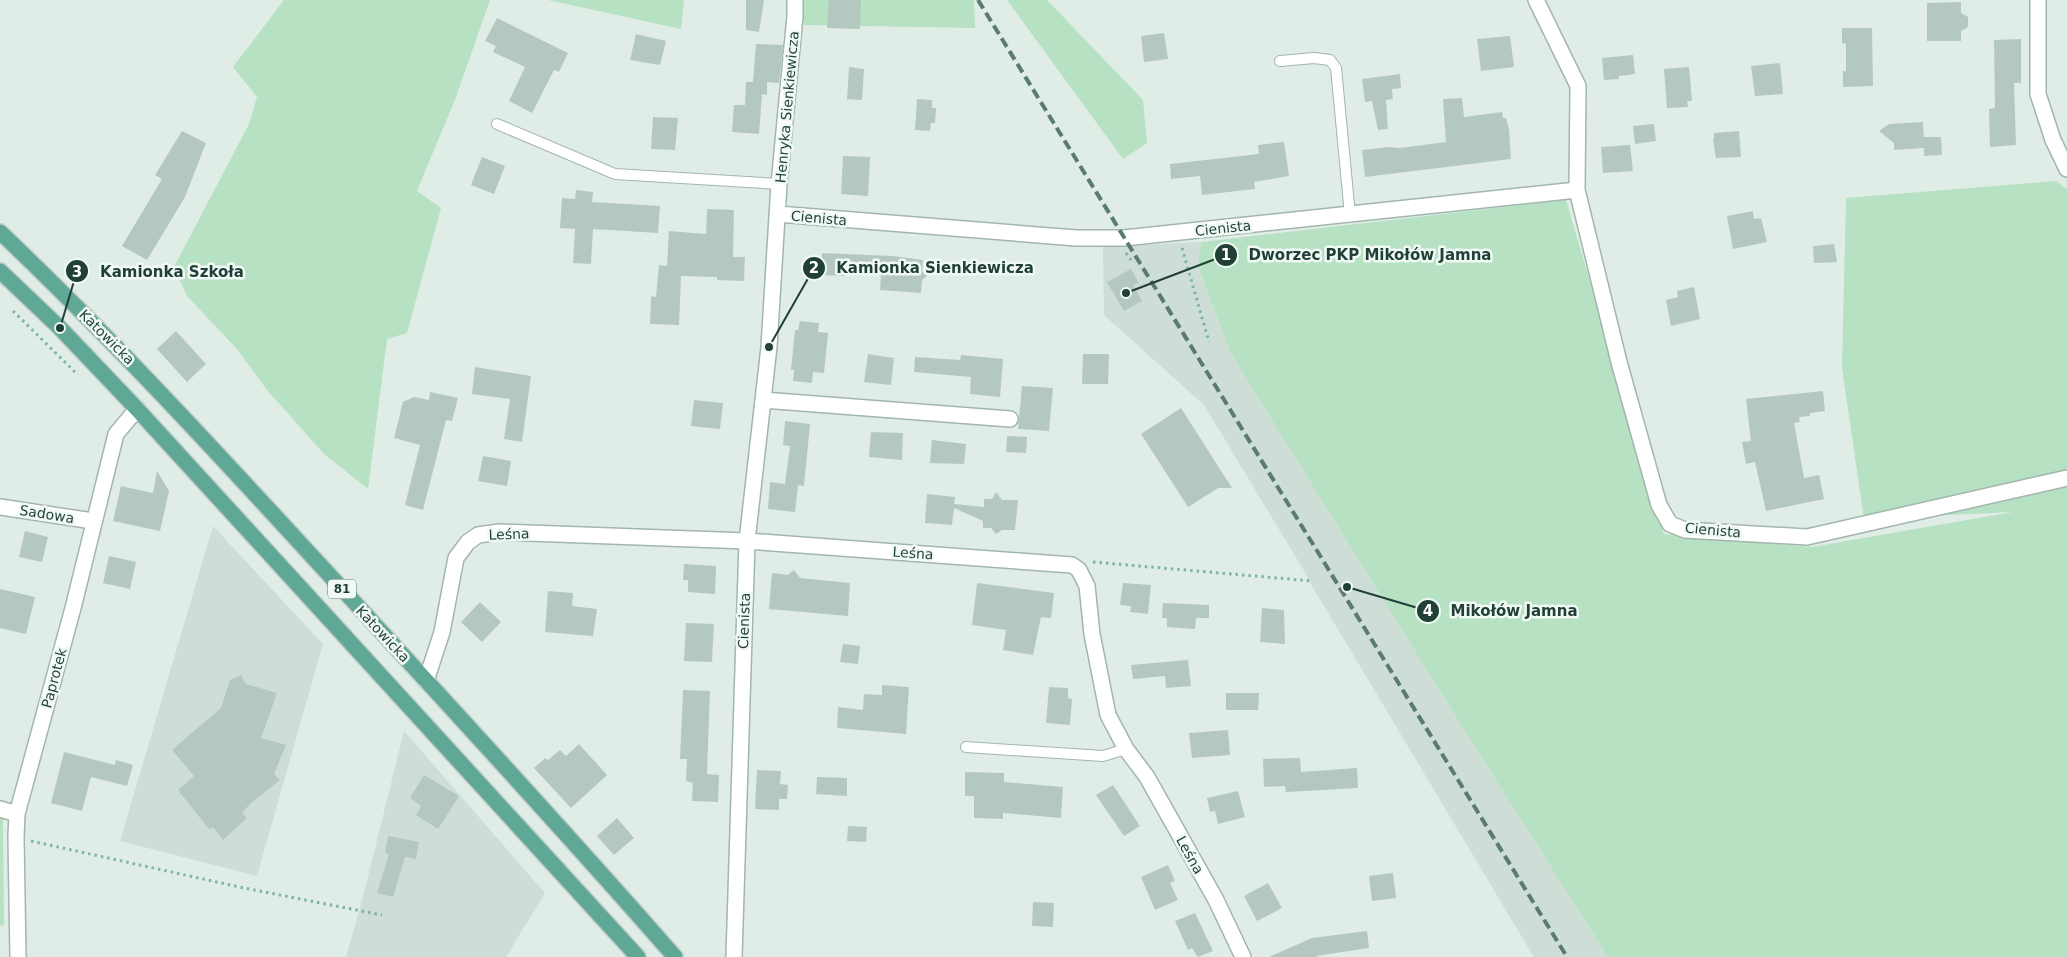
<svg xmlns="http://www.w3.org/2000/svg" width="2067" height="957" font-family="'DejaVu Sans',sans-serif">
  <style>
    .built { fill: #ceddd6 }
    .green { fill: #b6e1c2 }
    .building { fill: #b5c8c0 }
    .lines { fill: none; stroke-linecap: round; stroke-linejoin: round }
    .service-casing { stroke: #a2b5af; stroke-width: 12 }
    .minor-casing { stroke: #a2b5af; stroke-width: 18 }
    .primary-casing { stroke: #c0c9c7; stroke-width: 18 }
    .path { stroke: #7db4a3; stroke-width: 3; stroke-dasharray: 2.5 4; stroke-linecap: butt }
    .service { stroke: #fff; stroke-width: 10 }
    .minor { stroke: #fff; stroke-width: 15 }
    .primary { stroke: #5fa896; stroke-width: 15 }
    .rail { stroke: #597b72; stroke-width: 4; stroke-dasharray: 10 5; stroke-linecap: butt }
    .labels { text-anchor: middle; stroke-width: 5; stroke-linejoin: round; paint-order: stroke }
    .shield { fill: #f1f9f5; stroke: #5e7770; stroke-width: 1 }
    .shield-label { font-size: 12px; font-weight: bold; fill: #1f3f37 }
    .street-label { font-size: 14px; fill: #1f3f37; stroke: #f1f9f5 }
    .leader { fill: none; stroke: #1f3f37; stroke-width: 2 }
    .callout-dot { fill: #1f3f37; stroke: #f1f9f5; stroke-width: 2 }
    .mark-label { font-size: 15px; text-anchor: middle; font-weight: bold; fill: #fff }
    .callout-label { font-size: 15px; text-anchor: middle; font-weight: bold; fill: #1f3f37; stroke: #f1f9f5; stroke-width: 5; stroke-linejoin: round; paint-order: stroke }
  </style>
  <rect width="100%" height="100%" fill="#e0ede7"/>
  <path class="built" d="M1201,242L1198,268L1230,352L1441,693L1608,957H1534L1312,586L1306,574L1204,405L1104,315L1103,247Z
    M213,526L323,644L257,876L120,841Z
    M404,731L545,893L506,957H346L363,897Z"/>
  <path class="green" d="M284,0H490L456,97L417,191L441,208L407,333L387,339L368,489L324,454L267,390L237,349L187,296L174,267L249,124L257,97L233,67Z
    M548,0H684L681,29Z
    M802,0H974L975,28L804,25Z
    M1007,0H1047L1143,100L1147,143L1123,159Z
    M2056,181L2067,189V957H1608L1441,693L1230,352L1198,267L1201,242L1566,200L1664,534L1812,547L2013,512L1864,519L1842,368L1846,198Z
    M0,815L3,816L4,926L0,925Z"/>
  <path class="building" d="M746,0H764L759,32L746,30Z
    M829,0H861L860,29L827,28Z
    M1961,2V13L1968,17V27L1961,31V41H1927V3Z
    M497,18L568,53L559,72L554,70L532,113L509,101L525,67L493,52L496,46L485,41Z
    M1842,28H1872L1873,86L1843,87V71H1846V44L1842,43Z
    M1164,33L1168,59L1144,62L1141,36Z
    M636,34L666,41L660,65L630,60Z
    M1510,36L1514,67L1481,71L1477,39Z
    M2021,39V83H2014L2016,145L1990,147L1989,109L1995,108L1994,40Z
    M756,44L783,45L779,83L767,82V95L762,94L759,134L732,132L734,105H745L746,82H753Z
    M1633,55L1635,74L1619,76V79L1604,80L1602,58Z
    M1780,63L1783,94L1755,96L1751,66Z
    M849,67L864,69L862,100L847,99Z
    M1689,67L1692,101H1687L1688,107L1667,108L1664,69Z
    M1400,74L1401,88L1392,89L1393,99L1386,100L1388,129L1378,130L1372,101L1365,102L1362,79Z
    M1462,98L1464,117L1502,112L1503,118H1506L1509,129L1511,159L1365,177L1362,150L1389,147L1400,148L1446,142L1443,99Z
    M917,99L932,100V108H936L935,123H931L930,131L915,130Z
    M653,117L678,118L675,150L651,149Z
    M1923,122L1924,137H1941L1942,155L1924,156V148L1894,150V143L1879,131L1889,124Z
    M1654,124L1656,141L1635,144L1633,126Z
    M182,131L206,143L185,197L147,260L122,246L162,179L155,175Z
    M1739,131L1741,157L1716,158L1713,139H1714V133Z
    M1284,142L1289,176L1254,182L1255,189L1202,195L1200,176L1171,179L1170,164L1259,154L1258,145Z
    M1630,145L1633,171L1603,173L1601,147Z
    M843,156L870,157L868,196L841,194Z
    M482,157L505,166L494,194L471,185Z
    M576,190L593,192L592,202L660,206L658,233L593,229L591,264L573,263L575,229L560,228L562,198L575,199Z
    M707,209L734,210L733,257H745L744,281L717,280V277L681,276L679,325L650,324L651,296L656,297L659,265L667,266L669,231L706,234Z
    M1753,211L1754,219L1761,218L1767,242L1733,249L1727,216Z
    M1834,244L1837,262L1814,263L1813,246Z
    M822,253L893,256L923,260L922,271L927,276L922,280L921,293L880,290L881,274L845,272V276L821,275Z
    M1131,269L1139,283L1133,285L1142,301L1124,311L1107,282Z
    M1694,287L1700,319L1671,326L1666,300L1678,297L1677,291Z
    M800,321L819,323L818,332L828,333L824,373L813,372L812,383L793,381L794,370H791L795,330H798Z
    M176,331L206,364L187,382L157,349Z
    M868,354L894,358L891,385L864,382Z
    M1083,354H1109L1108,384H1082Z
    M961,355L1003,359L1000,397L970,394L971,377L914,372L915,357L960,360Z
    M475,367L531,376L522,442L504,439L510,399L472,394Z
    M1022,386L1053,388L1049,431L1018,429Z
    M1823,391L1825,411L1810,413V416L1799,417L1800,422L1794,423L1804,478L1819,475L1824,499L1766,511L1755,462L1746,464L1742,442L1751,441L1746,399Z
    M430,392L458,398L452,421L446,420L423,510L405,505L420,445L394,438L403,402L414,397L429,400Z
    M694,400L723,403L720,429L691,426Z
    M1181,408L1232,488H1218L1188,507L1141,434Z
    M785,421L810,424L804,486L793,484L798,485L795,512L768,509L770,482L785,484L790,446L783,445Z
    M871,432L903,433L902,460L869,457Z
    M1007,436L1027,437L1026,453L1006,452Z
    M932,440L966,444L964,464L930,463Z
    M483,456L511,461L507,486L478,481Z
    M157,471L169,491L160,531L113,521L121,486L153,493Z
    M996,492L1002,500H1018L1015,530H1002L996,534L991,528H983V521L954,508L952,525L925,523L927,494L955,497L954,504L984,507V499H992Z
    M25,531L48,537L42,562L19,557Z
    M109,556L136,562L130,589L103,583Z
    M684,564L716,566L715,594L688,592V580H683Z
    M794,570L800,578L850,583L848,616L769,609L772,573L788,575Z
    M977,583L1054,593L1051,618L1041,617L1033,655L1003,650L1006,630L972,625Z
    M1123,583L1151,585L1148,614L1130,612L1131,606L1120,605Z
    M0,589L35,597L26,634L0,628Z
    M548,591L573,593L572,606L597,609L593,636L545,632Z
    M480,602L501,622L482,642L461,622Z
    M1163,603L1209,605V618H1196L1195,629L1167,627V618H1162Z
    M1262,608L1284,610L1285,644L1260,642Z
    M686,623L714,624L712,662L684,661Z
    M843,644L860,646L858,664L840,662Z
    M1188,660L1191,686L1166,688L1165,676L1133,679L1131,665Z
    M241,675L246,684L277,693L261,738L286,745L274,774L280,780L251,803L242,813L247,818L223,840L213,827L209,829L178,790L194,776L172,750L221,708L230,680Z
    M882,685L909,687L906,734L837,728L838,707L863,710L864,694L882,695Z
    M1049,687L1068,688V698L1072,699L1070,725L1046,723Z
    M683,690L710,691L707,774L719,775L718,802L692,801L693,783L686,781L687,759H680Z
    M1226,693H1259L1258,710H1226Z
    M1228,730L1230,755L1192,758L1189,733Z
    M579,744L607,775L571,808L534,768L545,758L548,760L560,750L566,756Z
    M64,752L115,765L116,760L133,765L127,786L91,777L82,811L51,803Z
    M1300,758L1301,772L1357,768L1358,788L1286,792L1285,786L1264,787L1263,759Z
    M757,770L781,771L780,784L788,785L787,799H779V810L755,809Z
    M965,772L1004,773V782L1063,787L1061,818L1003,813V819L974,818V796H965Z
    M424,775L459,796L438,829L416,815L421,806L410,798Z
    M817,777L847,778V796L816,794Z
    M1113,785L1140,826L1124,836L1096,795Z
    M1238,791L1245,817L1218,824L1215,811L1210,812L1207,798Z
    M617,818L634,838L614,855L597,836Z
    M848,826L867,827L866,842L847,841Z
    M388,836L419,842L416,859L405,857L393,897L377,893L389,854L385,853Z
    M1168,865L1175,881L1170,883L1178,900L1155,910L1141,877Z
    M1393,873L1396,898L1372,901L1369,876Z
    M1268,883L1282,908L1257,921L1244,896Z
    M1033,902L1054,903L1053,927L1032,926Z
    M1195,913L1213,951L1198,957L1192,948L1188,950L1175,921Z
    M1367,931L1369,948L1316,956L1317,957H1269L1312,938Z"/>
  <g class="lines">
    <g class="service-casing">
      <path id="service" d="M1280,61L1314,58L1330,60L1336,68L1350,215
        M497,124L615,174L779,184
        M966,747L1103,756L1126,749"/>
    </g>
    <g class="minor-casing">
      <path id="minor" d="M1536,0L1578,86L1577,190L1619,362L1659,505L1670,524L1685,530L1807,537L2067,478
        M2038,0V94L2053,140L2067,169
        M778,214L1076,238H1124L1577,190
        M763,400L1010,419
        M0,507L93,521
        M426,681L442,632L456,558L468,542L478,535L499,532L747,541L1072,565L1079,570L1087,586L1092,634L1108,715L1126,749L1147,777L1216,900L1243,957
        M0,809L17,814
        M18,957L16,837L17,814L73,608L116,434L137,409
        M734,957L747,541L769,347L779,184L795,16V0"/>
    </g>
    <g class="primary-casing">
      <path id="primary" d="M0,232C120,346 232,469 344,591C455,712 567,833 675,957
        M0,271L60,328L137,409L638,957"/>
    </g>
    <path class="path" d="M1182,248L1209,342
      M1126,253L1131,260
      M13,311L78,375
      M1093,562L1312,581
      M31,841L244,888L382,915"/>
    <use href="#service" class="service"/>
    <use href="#minor" class="minor"/>
    <use href="#primary" class="primary"/>
    <path class="rail" d="M978,0L1567,957"/>
  </g>
  <g class="labels">
    <rect class="shield" x="328" y="579.5" width="28" height="19" rx="4"/>
    <g class="shield-label">
      <text x="342" y="593">81</text>
    </g>
    <g class="street-label">
      <text transform="translate(787 107) rotate(-85)" y="5">Henryka Sienkiewicza</text>
      <text transform="translate(819 218) rotate(5)" y="5">Cienista</text>
      <text transform="translate(1223 228) rotate(-6)" y="5">Cienista</text>
      <text transform="translate(107 337) rotate(45)" y="5">Katowicka</text>
      <text transform="translate(47 514) rotate(9)" y="5">Sadowa</text>
      <text transform="translate(1713 530) rotate(5)" y="5">Cienista</text>
      <text transform="translate(509 534) rotate(-2)" y="5">Leśna</text>
      <text transform="translate(913 553) rotate(4)" y="5">Leśna</text>
      <text transform="translate(744 621) rotate(-88)" y="5">Cienista</text>
      <text transform="translate(383 634) rotate(47)" y="5">Katowicka</text>
      <text transform="translate(54 678) rotate(-75)" y="5">Paprotek</text>
      <text transform="translate(1190 855) rotate(61)" y="5">Leśna</text>
    </g>
  </g>
  <path class="leader" d="M1126 293L1226 255M769 347L814 268M60 328L77 271M1347 587L1428 611"/>
  <g class="callout-dot">
    <circle cx="1126" cy="293" r="5"/>
    <circle cx="769" cy="347" r="5"/>
    <circle cx="60" cy="328" r="5"/>
    <circle cx="1347" cy="587" r="5"/>
    <circle cx="1226" cy="255" r="12"/>
    <circle cx="814" cy="268" r="12"/>
    <circle cx="77" cy="271" r="12"/>
    <circle cx="1428" cy="611" r="12"/>
  </g>
  <g class="mark-label">
    <text x="1226" y="260">1</text>
    <text x="814" y="273">2</text>
    <text x="77" y="277">3</text>
    <text x="1428" y="616">4</text>
  </g>
  <g class="callout-label">
    <text x="1370" y="260">Dworzec PKP Mikołów Jamna</text>
    <text x="935" y="273">Kamionka Sienkiewicza</text>
    <text x="172" y="277">Kamionka Szkoła</text>
    <text x="1514" y="616">Mikołów Jamna</text>
  </g>
</svg>
